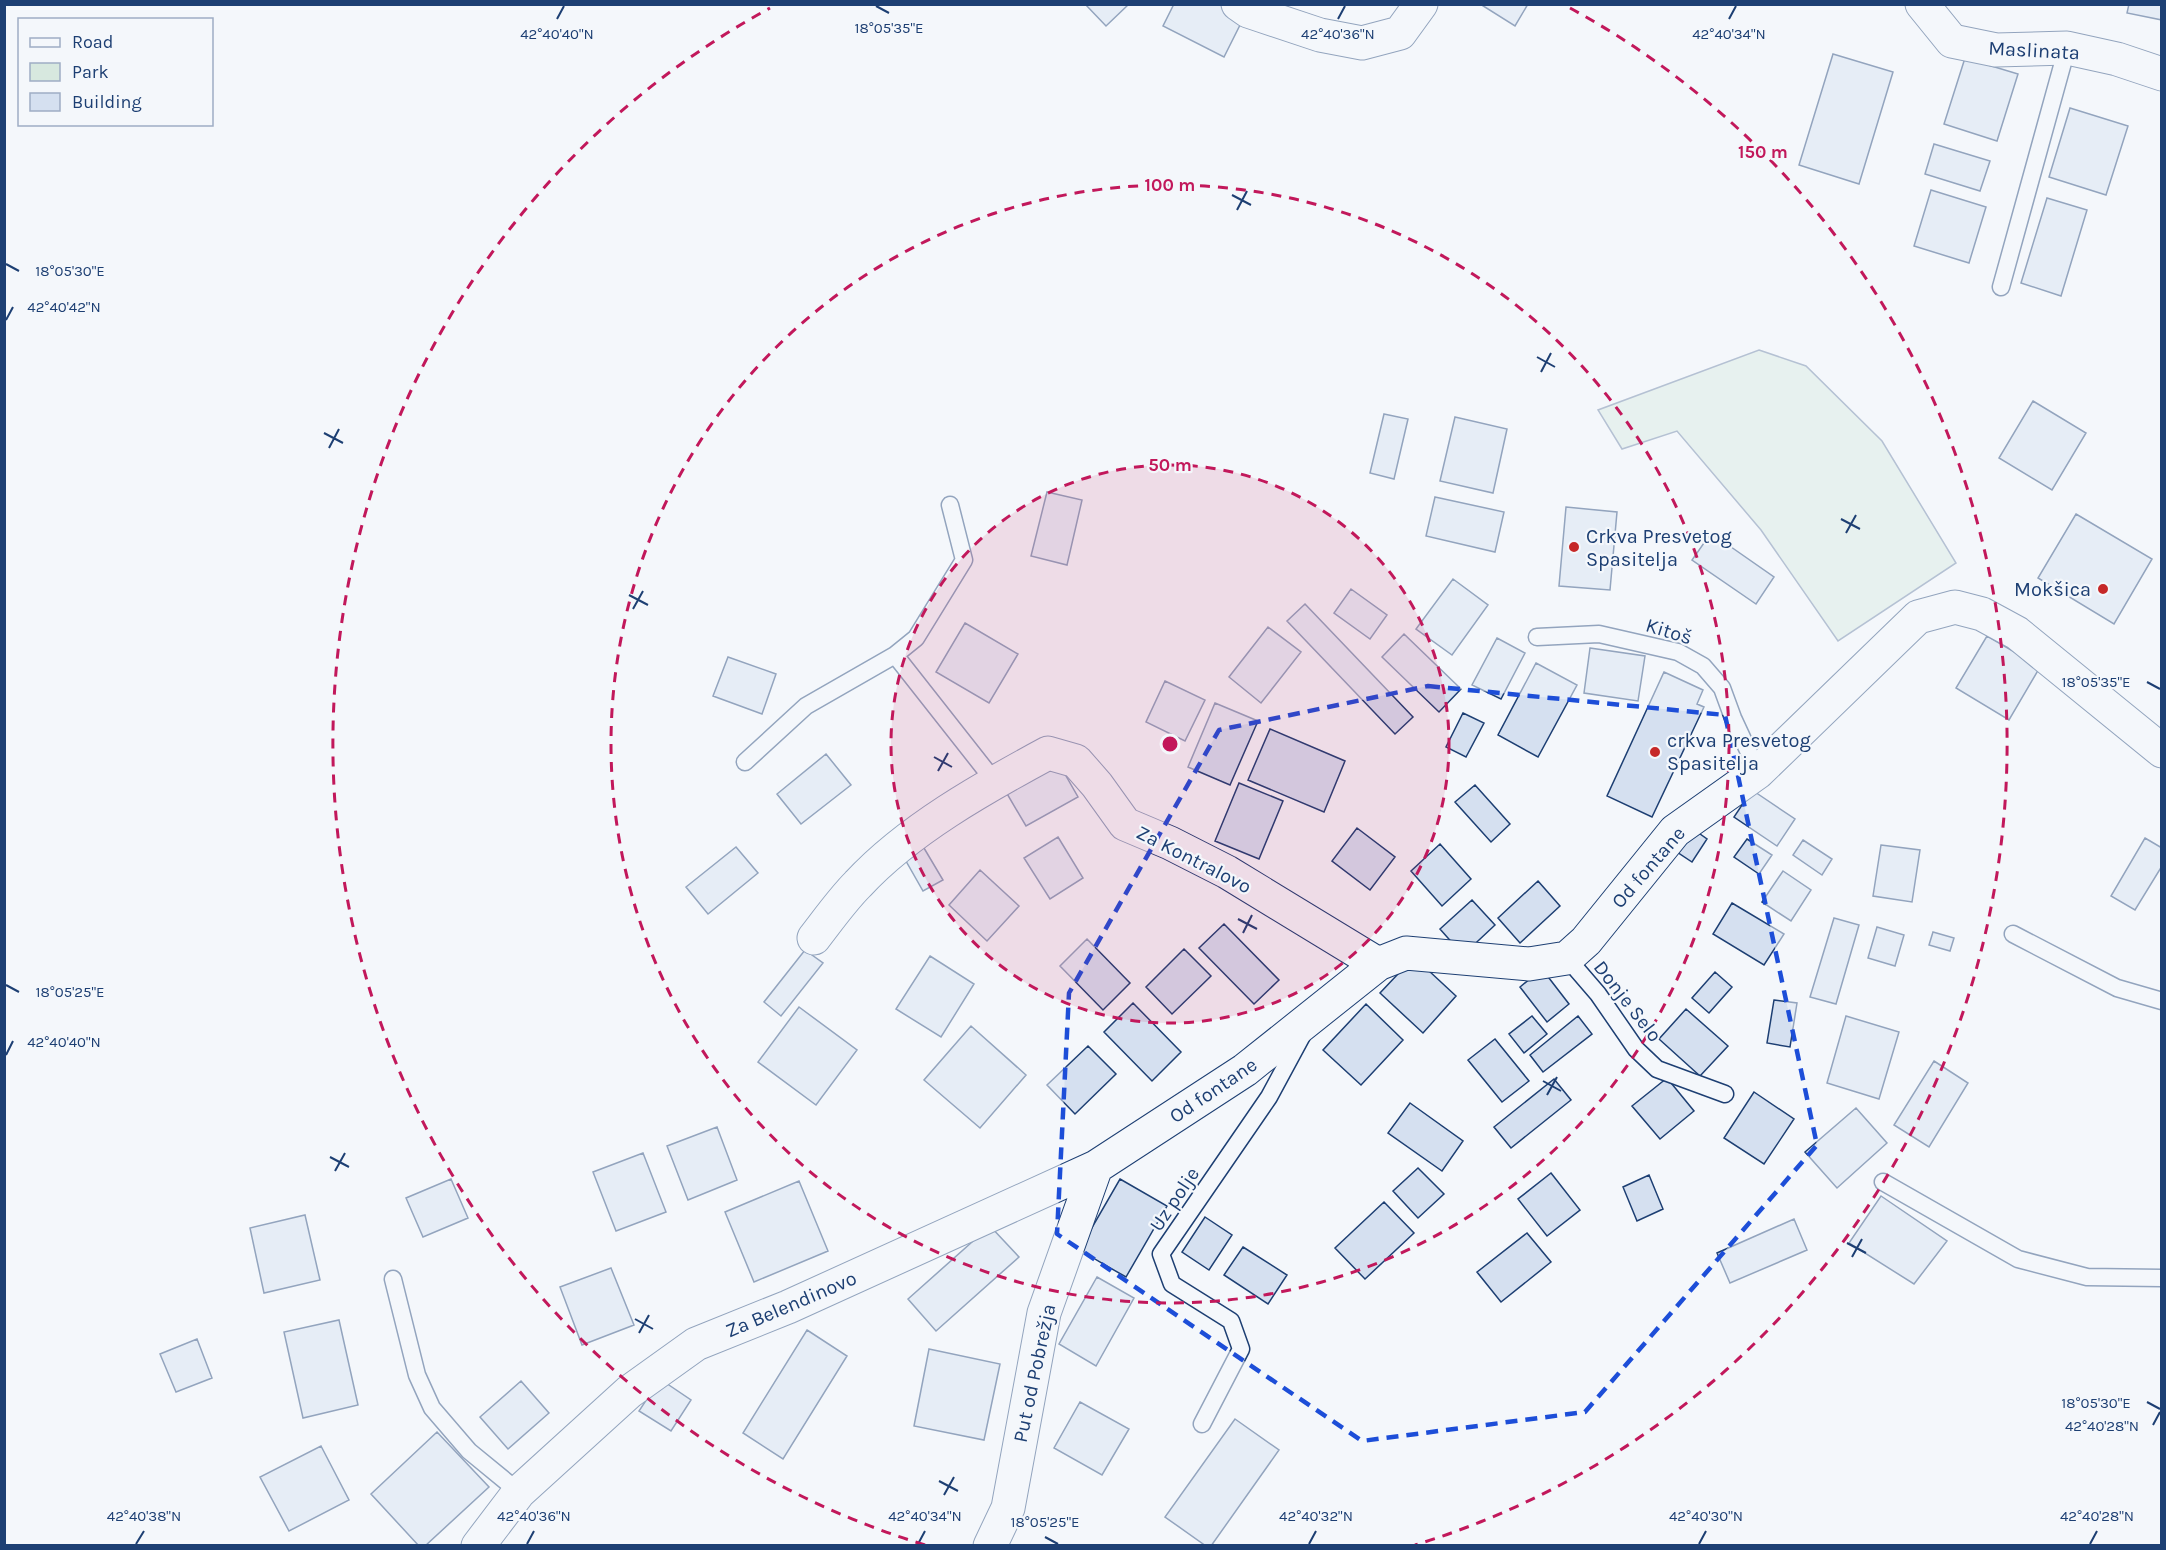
<svg xmlns="http://www.w3.org/2000/svg" width="2166" height="1550" font-family="Karla,sans-serif">
  <style>
    .green { fill: #d7e8df; stroke: #687fa3; stroke-width: 1.5 }
    .building { fill: #d5e0f0; stroke: #1d3f73; stroke-width: 1.5 }
    .lines { fill: none; stroke-linecap: round; stroke-linejoin: round }
    .service-casing { stroke: #1d3f73; stroke-width: 19 }
    .minor-casing { stroke: #1d3f73; stroke-width: 35 }
    .service { stroke: #f4f7fb; stroke-width: 16 }
    .minor { stroke: #f4f7fb; stroke-width: 33 }
    .marked { fill: none; stroke: #1d4ed8; stroke-width: 4.5; stroke-dasharray: 12 8; stroke-linejoin: round }
    .ticks { fill: none; stroke: #1d3f73; stroke-width: 2 }
    .ring { fill: none; stroke: #c2185b; stroke-width: 3; stroke-dasharray: 10 8 }
    .poi-dot { fill: #c62828; stroke: #f4f7fb; stroke-width: 2 }
    .labels { text-anchor: middle; stroke-width: 4.5; stroke-linejoin: round; paint-order: stroke }
    .street-label { font-size: 20px; fill: #1d3f73; stroke: #f4f7fb }
    .poi-label { font-size: 20px; fill: #1d3f73; stroke: #f4f7fb; text-anchor: start }
    .ticks-label { font-size: 15px; text-anchor: middle; fill: #1d3f73; stroke: #f4f7fb; stroke-width: 4.5; stroke-linejoin: round; paint-order: stroke }
    .centre { fill: #c2185b; stroke: #f4f7fb; stroke-width: 3 }
    .ring-label { font-size: 18px; text-anchor: middle; font-weight: bold; fill: #c2185b; stroke: #f4f7fb; stroke-width: 4.5; stroke-linejoin: round; paint-order: stroke }
  </style>
  <rect width="100%" height="100%" fill="#f4f7fb"/>
  <path class="green" d="M1759,350L1806,366L1882,441L1956,563L1838,641L1761,530L1677,431L1622,449L1598,410Z"/>
  <path class="building" d="M1085,4H1129L1106,26Z
    M1174,4H1219L1244,17L1224,57L1163,26Z
    M1480,4H1528L1515,26Z
    M2129,4H2162V20L2127,13Z
    M1833,54L1893,72L1859,184L1799,165Z
    M1965,58L2018,74L1997,141L1944,124Z
    M2070,108L2128,126L2106,195L2049,177Z
    M1934,144L1990,161L1980,191L1925,174Z
    M1931,190L1986,207L1969,263L1914,246Z
    M2047,198L2087,210L2061,296L2021,283Z
    M2033,401L2086,433L2052,490L1999,458Z
    M1384,414L1408,419L1394,479L1370,473Z
    M1455,417L1507,429L1493,493L1440,481Z
    M1047,492L1082,500L1067,565L1031,556Z
    M1435,497L1504,512L1495,552L1426,536Z
    M1566,507L1617,512L1610,590L1559,586Z
    M2076,514L2152,559L2114,624L2038,578Z
    M1711,533L1774,577L1756,604L1692,560Z
    M1453,579L1488,605L1452,655L1416,629Z
    M1351,589L1387,615L1370,639L1334,613Z
    M1305,604L1413,717L1395,734L1287,621Z
    M965,623L1018,654L989,703L936,672Z
    M1268,627L1301,652L1261,703L1229,677Z
    M1404,634L1461,689L1439,712L1382,657Z
    M1987,636L2040,667L2009,720L1956,688Z
    M1497,638L1525,653L1501,699L1472,685Z
    M1590,648L1645,656L1638,701L1584,693Z
    M728,657L776,674L762,714L713,696Z
    M1536,663L1577,685L1538,757L1498,735Z
    M1664,672L1703,690L1697,704L1704,707L1652,817L1607,796Z
    M1165,681L1205,700L1185,741L1146,722Z
    M1215,703L1258,721L1230,785L1188,767Z
    M1463,713L1484,723L1466,757L1446,747Z
    M1270,729L1345,761L1324,812L1248,780Z
    M826,754L851,785L801,824L777,794Z
    M1058,762L1078,797L1026,826L1006,792Z
    M1239,783L1283,801L1259,859L1215,841Z
    M1475,785L1510,824L1491,842L1455,802Z
    M1752,790L1795,819L1777,846L1734,817Z
    M1357,828L1395,857L1370,890L1332,861Z
    M1693,829L1707,839L1692,862L1677,852Z
    M1058,837L1083,878L1050,899L1024,858Z
    M2145,838L2162,848V866L2135,910L2111,896Z
    M1747,839L1772,855L1759,874L1734,857Z
    M1803,840L1832,859L1822,875L1793,855Z
    M921,843L943,880L923,891L902,854Z
    M1440,844L1471,879L1442,906L1411,871Z
    M1881,845L1920,850L1912,902L1873,896Z
    M736,847L758,873L708,914L686,887Z
    M980,870L1019,906L987,941L949,905Z
    M1783,871L1811,890L1791,921L1762,902Z
    M1538,881L1560,906L1520,943L1498,918Z
    M1472,900L1495,925L1463,955L1440,929Z
    M1732,903L1784,934L1764,965L1713,934Z
    M1834,918L1859,925L1836,1004L1810,997Z
    M1224,924L1279,980L1254,1004L1199,948Z
    M1877,927L1904,935L1895,966L1868,958Z
    M1933,932L1954,938L1950,951L1929,945Z
    M1087,939L1130,983L1103,1010L1060,966Z
    M1184,949L1211,976L1172,1014L1146,987Z
    M805,950L823,963L781,1016L764,1002Z
    M930,956L974,984L941,1037L896,1009Z
    M1414,957L1456,996L1423,1033L1380,993Z
    M1542,969L1569,1004L1547,1022L1520,987Z
    M1715,972L1732,987L1709,1013L1692,998Z
    M1774,1000L1797,1003L1790,1047L1767,1043Z
    M1133,1003L1181,1052L1152,1081L1104,1032Z
    M1366,1004L1403,1040L1361,1085L1323,1050Z
    M799,1007L857,1050L816,1105L758,1062Z
    M1686,1009L1728,1046L1700,1076L1659,1039Z
    M1532,1016L1547,1034L1524,1053L1509,1034Z
    M1578,1016L1592,1034L1543,1072L1530,1055Z
    M1846,1016L1899,1032L1879,1099L1827,1083Z
    M971,1026L1026,1075L980,1128L924,1080Z
    M1495,1039L1529,1081L1502,1102L1468,1060Z
    M1088,1046L1116,1074L1075,1114L1047,1085Z
    M1934,1061L1968,1083L1929,1147L1894,1125Z
    M1667,1078L1694,1111L1660,1139L1632,1106Z
    M1554,1079L1571,1100L1511,1148L1494,1127Z
    M1754,1092L1794,1119L1764,1164L1724,1138Z
    M1410,1103L1463,1141L1442,1171L1388,1133Z
    M1856,1108L1887,1143L1837,1188L1805,1152Z
    M717,1127L737,1180L688,1200L667,1146Z
    M643,1153L666,1212L616,1231L593,1172Z
    M1418,1168L1444,1194L1418,1218L1393,1191Z
    M1551,1173L1580,1210L1547,1236L1518,1199Z
    M1649,1175L1663,1209L1637,1221L1623,1187Z
    M451,1179L468,1218L423,1237L406,1198Z
    M1120,1179L1167,1206L1126,1277L1079,1250Z
    M799,1181L828,1251L754,1282L725,1212Z
    M1881,1196L1947,1241L1914,1284L1849,1243Z
    M1384,1202L1414,1233L1365,1279L1335,1248Z
    M305,1215L320,1280L264,1293L250,1228Z
    M1205,1217L1232,1235L1209,1270L1182,1252Z
    M1794,1219L1807,1250L1730,1283L1717,1253Z
    M990,1226L1019,1257L936,1331L908,1299Z
    M1527,1233L1551,1262L1501,1302L1477,1272Z
    M1243,1247L1287,1275L1268,1304L1224,1275Z
    M611,1268L634,1325L582,1345L560,1287Z
    M1097,1277L1134,1298L1096,1366L1059,1344Z
    M339,1320L358,1405L303,1418L284,1332Z
    M807,1330L847,1356L783,1459L743,1433Z
    M197,1339L212,1378L176,1392L160,1354Z
    M929,1349L1000,1364L984,1440L914,1426Z
    M660,1379L691,1400L671,1431L639,1411Z
    M521,1381L549,1413L508,1449L480,1417Z
    M1080,1402L1129,1429L1102,1475L1054,1448Z
    M1235,1419L1279,1450L1211,1546H1206L1165,1517Z
    M437,1432L489,1487L425,1546H419L371,1494Z
    M321,1446L349,1500L289,1531L260,1477Z"/>
  <g class="lines">
    <g class="service-casing">
      <path id="service" d="M2001,287L2067,48
        M1537,637L1599,634L1678,652L1703,666L1722,688L1733,718L1758,772
        M895,655L995,782
        M745,762L806,706L895,655L916,638L964,560L950,505
        M2013,934L2117,988L2162,1001
        M1567,958L1598,994L1636,1049L1657,1069L1725,1094
        M1883,1182L2018,1259L2087,1277L2162,1278
        M393,1279L417,1375L432,1408L469,1451L519,1492
        M1202,1424L1241,1349L1231,1321L1172,1284L1161,1254L1269,1097L1303,1034"/>
    </g>
    <g class="minor-casing">
      <path id="minor" d="M1238,4L1248,11L1320,35L1362,43L1400,33L1421,4
        M1922,4L1952,41L1996,50L2067,48L2117,59L2162,74
        M814,938C828,920 842,900 858,884C908,830 983,788 1048,753L1076,761L1097,785L1125,824L1170,843L1227,872L1378,964
        M478,1546L519,1492L629,1392L696,1344L788,1307L1096,1167L1245,1070L1378,964L1406,953L1529,964L1567,958L1586,941L1675,831L1758,772L1918,617L1955,607L1982,614L2017,633L2162,751
        M990,1546L1008,1508L1044,1313L1096,1167"/>
    </g>
    <use href="#service" class="service"/>
    <use href="#minor" class="minor"/>
  </g>
  <path d="M0 0H2166V1550H0ZM1428,686L1725,715L1817,1145L1585,1412L1362,1441L1057,1234L1069,993L1219,730Z" fill="#f4f7fb" fill-opacity=".55" fill-rule="evenodd"/>
  <path class="marked" d="M1428,686L1725,715L1817,1145L1585,1412L1362,1441L1057,1234L1069,993L1219,730Z"/>
  <path class="ticks" d="M876,6L889,13M557,19L564,6M1338,19L1345,6M1729,19L1736,6M1232,195L1251,205M1237,210L1247,191M6,264L19,271M6,320L13,307M1537,357L1555,367M1541,372L1551,353M324,433L343,443M329,448L339,429M1841,519L1860,529M1846,533L1856,515M629,595L648,605M633,609L643,591M2147,682L2160,689M934,757L952,767M938,771L948,753M1238,919L1257,929M1243,933L1252,915M6,985L19,992M6,1055L13,1041M1543,1081L1561,1091M1547,1095L1557,1077M330,1157L349,1167M335,1171L345,1153M1847,1243L1866,1253M1852,1257L1862,1239M635,1319L653,1329M639,1333L649,1315M2147,1402L2160,1409M2153,1425L2160,1412M939,1481L958,1491M944,1495L954,1477M1045,1537L1058,1544M136,1544L144,1531M527,1544L534,1531M918,1544L925,1531M1309,1544L1316,1531M1699,1544L1706,1531M2090,1544L2097,1531"/>
  <circle cx="1170" cy="744" r="279" fill="#c2185b" fill-opacity=".12"/>
  <g class="ring">
    <circle cx="1170" cy="744" r="279"/>
    <circle cx="1170" cy="744" r="559"/>
    <path d="M925 1545A838 838 0 0 1 770 8M1570 8A838 838 0 0 1 1415 1545"/>
  </g>
  <g class="poi-dot">
    <circle cx="1574" cy="547" r="6"/>
    <circle cx="2103" cy="589" r="6"/>
    <circle cx="1655" cy="752" r="6"/>
  </g>
  <g class="labels">
    <g class="street-label">
      <text transform="translate(2034 50) rotate(3)" y="7">Maslinata</text>
      <text transform="translate(1669 631) rotate(17)" y="7">Kitoš</text>
      <text transform="translate(1194 859) rotate(27)" y="7">Za Kontralovo</text>
      <text transform="translate(1648 867) rotate(-49)" y="7">Od fontane</text>
      <text transform="translate(1628 1001) rotate(52)" y="7">Donje Selo</text>
      <text transform="translate(1213 1090) rotate(-34)" y="7">Od fontane</text>
      <text transform="translate(1174 1199) rotate(-56)" y="7">Uz polje</text>
      <text transform="translate(791 1304) rotate(-23)" y="7">Za Belendinovo</text>
      <text transform="translate(1034 1373) rotate(-78)" y="7">Put od Pobrežja</text>
    </g>
    <g class="poi-label">
      <text x="1586" y="543">Crkva Presvetog<tspan x="1586" dy="23">Spasitelja</tspan></text>
      <text x="2091" y="596" text-anchor="end">Mokšica</text>
      <text x="1667" y="747">crkva Presvetog<tspan x="1667" dy="23">Spasitelja</tspan></text>
    </g>
  </g>
  <g class="ticks-label">
    <text x="889" y="33">18°05'35"E</text>
    <text x="557" y="39">42°40'40"N</text>
    <text x="1338" y="39">42°40'36"N</text>
    <text x="1729" y="39">42°40'34"N</text>
    <text x="70" y="276">18°05'30"E</text>
    <text x="64" y="312">42°40'42"N</text>
    <text x="2096" y="687">18°05'35"E</text>
    <text x="70" y="997">18°05'25"E</text>
    <text x="64" y="1047">42°40'40"N</text>
    <text x="2096" y="1408">18°05'30"E</text>
    <text x="2102" y="1431">42°40'28"N</text>
    <text x="144" y="1521">42°40'38"N</text>
    <text x="534" y="1521">42°40'36"N</text>
    <text x="925" y="1521">42°40'34"N</text>
    <text x="1316" y="1521">42°40'32"N</text>
    <text x="1706" y="1521">42°40'30"N</text>
    <text x="2097" y="1521">42°40'28"N</text>
    <text x="1045" y="1527">18°05'25"E</text>
  </g>
  <circle cx="1170" cy="744" r="9" class="centre"/>
  <g class="ring-label">
    <text x="1763" y="158">150 m</text>
    <text x="1170" y="191">100 m</text>
    <text x="1170" y="471">50 m</text>
  </g>
  <rect width="2166" height="1550" fill="none" stroke="#1d3f73" stroke-width="12"/>
  <rect x="18" y="18" width="195" height="108" fill="#f4f7fb" stroke="#9eadc5" stroke-width="1.5"/>
  <rect x="30" y="38" width="30" height="9" fill="#f4f7fb" stroke="#9eadc5" stroke-width="1.5"/>
  <text x="72" y="48" font-size="18" fill="#1d3f73">Road</text>
  <rect x="30" y="63" width="30" height="18" fill="#d7e8df" stroke="#9eadc5" stroke-width="1.5"/>
  <text x="72" y="78" font-size="18" fill="#1d3f73">Park</text>
  <rect x="30" y="93" width="30" height="18" fill="#d5e0f0" stroke="#9eadc5" stroke-width="1.5"/>
  <text x="72" y="108" font-size="18" fill="#1d3f73">Building</text>
</svg>
